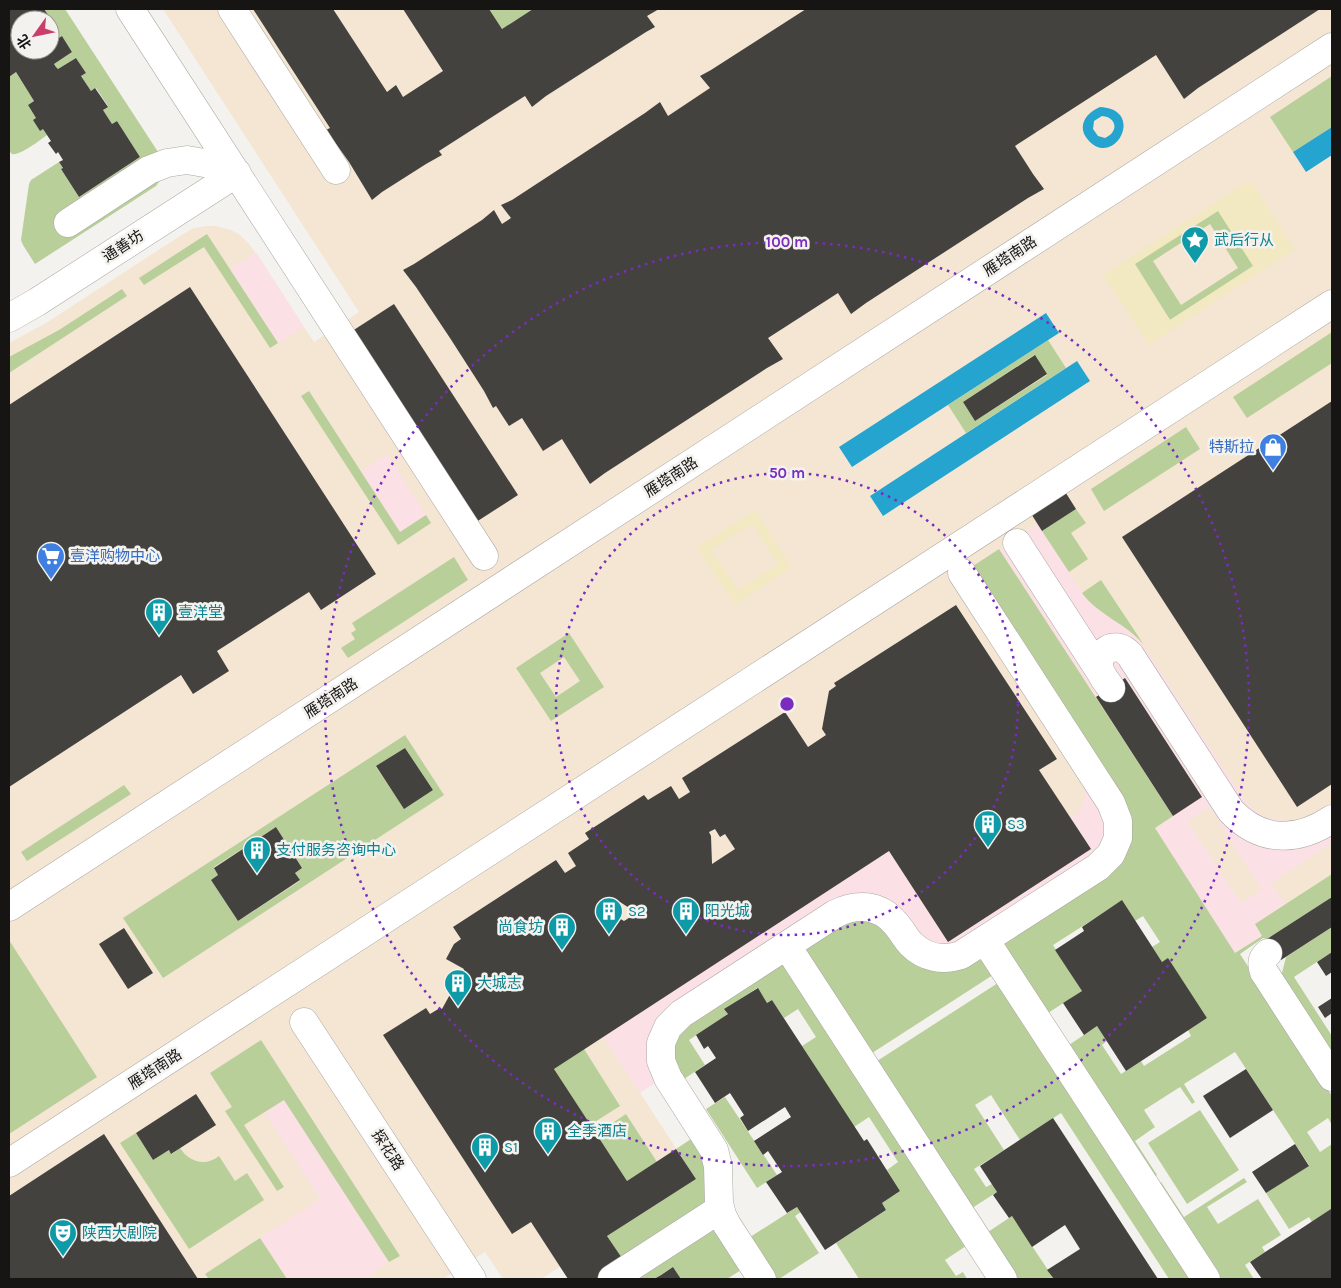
<svg xmlns="http://www.w3.org/2000/svg" width="1341" height="1288" font-family="Karla,'Noto Sans SC',sans-serif">
  <style>
    .commercial { fill: #f4e6d3 }
    .industrial { fill: #fbe0e6; fill-rule: evenodd }
    .green { fill: #b9cf99; fill-rule: evenodd }
    .sand { fill: #f2e9c3; fill-rule: evenodd }
    .water { fill: #24a4ce; fill-rule: evenodd }
    .building { fill: #43423e; fill-rule: evenodd }
    .lines { fill: none; stroke-linecap: round; stroke-linejoin: round }
    .minor-casing { stroke: #aaa8a4; stroke-width: 29 }
    .minor { stroke: #fff; stroke-width: 28 }
    .ring { fill: none; stroke: #7b2cbf; stroke-width: 2.5; stroke-dasharray: 2.5 5 }
    .labels { text-anchor: middle; stroke-width: 5; stroke-linejoin: round; paint-order: stroke }
    .culture-label { font-size: 15px; fill: #0d838f; stroke: #f4f2ee; text-anchor: start }
    .street-label { font-size: 15px; fill: #161514; stroke: #f4f2ee }
    .shop-label { font-size: 15px; fill: #366cbe; stroke: #f4f2ee; text-anchor: end }
    .centre { fill: #7b2cbf; stroke: #f4f2ee; stroke-width: 2.5 }
    .ring-label { font-size: 15px; text-anchor: middle; font-weight: bold; fill: #7b2cbf; stroke: #f4f2ee; stroke-width: 5; stroke-linejoin: round; paint-order: stroke }
  </style>
  <rect width="100%" height="100%" fill="#f4f2ee"/>
  <path class="commercial" d="M163,9H1332V890L1235,953L1168,849L939,948L886,866L609,1045L696,1179L541,1279H503L485,1252L443,1279H9V343L46,323L180,236L194,228L206,226H216L231,230L240,235L250,245L314,342L359,312Z"/>
  <path class="industrial" d="M256,252L304,327L278,343L230,269Z
    M387,454L426,515L400,532L361,471Z
    M1037,524L1085,597L1095,606L1133,633L1142,643L1241,795L1252,808L1261,815L1272,819L1288,822L1305,820L1327,808L1332,802V843L1271,883L1285,905L1255,924L1262,936L1235,953L1154,828L1202,797L1125,678L1096,697L999,549ZM1209,807L1262,889L1241,903L1187,821Z
    M1084,783L1108,818L1105,847L963,944L936,948L678,1005L658,1081L640,1093L603,1036L889,851L948,942L1090,849L1071,819L1080,810L1085,797Z
    M284,1099L389,1262L364,1279H287L260,1238L320,1199L264,1112Z"/>
  <path class="green" d="M44,9H65L160,155L148,160L54,222L63,237L159,176L161,179L156,186L35,264L23,245L21,240L29,184L31,180L59,162L63,168L61,169L79,197L140,157L117,121L112,124L103,110L108,106L96,88L91,91L81,76L86,73L76,58L58,69L54,64L72,52L62,36L57,39L50,28V24L53,22Z
    M489,9H533L502,29Z
    M16,72L34,101L28,105L47,135C40,140 20,156 12,154C11,153 10,152 9,151V77Z
    M1332,76V127L1293,152L1270,117Z
    M1218,210L1254,266L1170,320L1134,264ZM1210,224L1238,268L1181,305L1153,261Z
    M207,234L278,343L270,348L204,247L144,285L139,278Z
    M122,289L127,296L9,373V357L59,330Z
    M1332,332V363L1247,418L1233,397Z
    M1048,340L1066,368L966,433L948,405ZM1034,355L1047,375L975,421L963,402Z
    M309,391L400,532L426,515L431,523L398,545L301,396Z
    M1186,427L1200,449L1104,511L1091,489Z
    M1076,509L1086,523L1071,533L1088,559L1069,572L1042,531Z
    M999,549L1173,816L1155,828L1235,953L1262,936L1255,924L1332,874V897L1267,939L1263,938L1240,954L1332,1096V1125L1328,1118L1307,1132L1320,1152L1332,1144V1211L1331,1210L1312,1222L1309,1217L1289,1229L1266,1193L1309,1165L1235,1052L1184,1084L1195,1102L1192,1104L1180,1087L1144,1110L1155,1127L1135,1141L1157,1175L1152,1179L1066,1047L1097,1026L1107,1041L1102,1045L1121,1074L1141,1061L1144,1066L1191,1036L1188,1030L1207,1018L1168,959L1162,962L1152,947L1160,942L1143,916L1135,921L1122,901L1053,945L1082,991L1045,1015L1004,946L1005,943L1124,851L970,568Z
    M454,557L468,580L348,658L341,648L355,639L351,633L356,630L352,623Z
    M1101,580L1144,645C1127,624 1098,615 1082,593Z
    M569,633L604,687L551,721L516,668ZM564,657L580,681L556,697L540,673Z
    M405,735L444,795L163,978L123,918ZM405,748L433,790L404,808L376,767ZM276,827L302,868L295,873L300,881L238,921L211,880L218,875L214,867Z
    M124,785L131,794L27,861L21,852Z
    M850,917L884,925L978,959L985,960L996,973L869,1055L806,957V948Z
    M1332,927V952L1294,977L1332,1036V1057L1281,977L1286,957Z
    M9,940L97,1077L9,1134Z
    M781,964L786,965L969,1244L945,1260L956,1276L963,1272L967,1279H859L836,1243L886,1210L882,1203L900,1191L887,1170L898,1162L869,1117L854,1127L802,1046L816,1037L798,1009L784,1018L772,1000L767,1003L757,988L725,1009L728,1014L689,1040L705,1065L681,1081L670,1060L676,1032Z
    M1001,981L1195,1279H1169L1061,1113L1020,1140L991,1095L975,1105L1004,1150L974,1169L986,1187L992,1184L997,1192L969,1210L874,1063Z
    M261,1040L400,1256L389,1262L284,1100L244,1125L284,1187L277,1191L225,1111L232,1107L210,1073Z
    M584,1049L620,1106L590,1125L554,1069Z
    M725,1097L777,1175L757,1188L706,1109Z
    M1200,1110L1239,1170L1187,1204L1148,1143Z
    M626,1114L657,1162L627,1181L596,1134Z
    M136,1133L153,1160L169,1150L172,1154L180,1148C189,1162 205,1167 219,1156L235,1181L247,1173L264,1200L189,1249L120,1143Z
    M694,1137L705,1153L707,1205L624,1261L607,1236L696,1179L676,1149Z
    M1244,1178L1247,1182L1207,1207L1218,1224L1258,1199L1281,1235L1262,1247L1265,1252L1245,1265L1254,1279H1217L1156,1186L1161,1182L1184,1217Z
    M797,1207L801,1212L795,1216L819,1253L779,1279H773L747,1239Z
    M1012,1216L1054,1279H1014L985,1234Z
    M708,1230H715L744,1268L727,1279H681L673,1267L654,1279H631Z
    M260,1238L287,1279H209L205,1274Z"/>
  <path class="sand" d="M1250,180L1295,249L1149,345L1103,275ZM1218,211L1253,266L1170,320L1135,264Z
    M755,510L792,567L735,605L697,547ZM752,524L778,564L738,590L711,550Z"/>
  <path class="water" d="M1100,107C1146,109 1115,168 1089,141C1076,128 1085,113 1100,107ZM1102,116C1117,117 1119,132 1105,138L1098,136L1093,129L1094,121Z
    M1332,127V155L1306,172L1293,152Z
    M1046,313L1059,333L852,467L839,447Z
    M1077,361L1090,381L883,516L870,496Z"/>
  <path class="building" d="M9,9H44L53,22L50,24V20H20V50H50V28L57,39L62,36L72,52L54,64L56,67L58,69L76,58L86,73L81,76L91,91L95,88L108,107L103,110L112,124L117,121L140,157L79,197L61,169L63,168L59,162L63,160L58,152L56,154L48,143L51,141L43,129L40,131L33,120L36,118L28,105L34,101L16,72L9,77Z
    M253,9H333L387,92L396,85L403,97L443,71L403,9H489L502,29L533,9H659L647,16L655,27L646,32L546,96L532,107L525,96L439,151L442,155L426,164L382,192L372,200L349,162L326,130L330,128Z
    M806,9H1320L1198,88L1184,99L1156,55L1015,146L1033,174L1044,189L1028,198L866,303L851,314L838,293L768,338L783,359L767,368L605,473L590,484L562,439L543,451L522,418L509,426L496,406L493,408L484,391L450,338L416,287L403,270L414,264L482,220L494,210L502,224L511,218L501,205L512,200L645,113L660,102L668,116L710,88L700,76L711,70Z
    M190,287L376,574L321,610L309,592L217,651L229,671L193,694L181,675L9,787V405Z
    M394,304L518,495L470,526L346,335Z
    M1035,355L1047,374L975,421L963,402Z
    M1332,401V784L1297,807L1122,537Z
    M1064,490L1076,509L1042,531L1030,512Z
    M956,605L1057,759L1039,770L1091,849L948,942L889,851L554,1069L627,1181L676,1149L696,1179L607,1236L624,1261L596,1279H568L531,1222L512,1234L383,1035L426,1008L430,1014L440,1008L442,1009L464,969L446,959L454,944L461,939L453,927L556,860L565,873L576,866L568,853L589,839L585,833L644,795L648,800L671,786L679,799L690,792L682,778L785,712L808,747L826,735L822,729L829,691L836,686L834,683ZM715,829L720,837L725,834L735,849L712,864L711,836L709,832ZM620,902L637,913L624,921L607,911Z
    M1125,678L1202,797L1173,816L1096,697Z
    M405,748L433,790L404,809L376,766Z
    M276,827L302,868L295,873L300,880L238,921L211,880L218,875L214,868Z
    M1332,897V927L1281,960L1267,939Z
    M1122,900L1162,962L1168,958L1207,1018L1126,1071L1097,1026L1084,1035L1063,1003L1082,991L1055,950L1084,931L1082,927Z
    M124,928L153,973L128,989L99,944Z
    M1332,952V972L1326,976L1317,962Z
    M758,988L767,1003L772,1000L864,1141L867,1139L900,1191L882,1203L886,1210L825,1250L797,1207L787,1213L766,1182L782,1172L768,1151L763,1155L754,1141L791,1117L785,1107L748,1131L740,1118L744,1115L730,1093L715,1103L695,1072L716,1058L708,1046L704,1049L696,1035L728,1014L724,1009Z
    M1332,998V1013L1325,1018L1318,1007Z
    M1246,1069L1273,1110L1230,1138L1203,1096Z
    M196,1094L216,1125L171,1154L169,1150L153,1160L136,1133Z
    M1053,1118L1158,1279H1054L1047,1270L1080,1249L1065,1225L1032,1247L1012,1216L1009,1218L993,1195L997,1192L980,1166Z
    M104,1134L198,1279H9V1196Z
    M1295,1144L1309,1166L1266,1193L1252,1172Z
    M1331,1209L1332,1211V1279H1262L1250,1262Z
    M673,1267L681,1279H654L661,1275Z"/>
  <g class="lines">
    <g class="minor-casing">
      <path id="minor" d="M130,9L484,556
        M232,9L336,170
        M68,223L149,170L167,163L187,160L210,164L237,173
        M9,318L37,302L237,173
        M1017,543L1101,673
        M1111,688C1106,681 1100,674 1099,666C1098,654 1109,645 1120,648C1124,649 1127,652 1130,655L1231,811C1261,843 1298,842 1332,819
        M9,907L1332,47
        M985,940L1206,1279
        M787,946L1003,1279
        M1268,953C1261,959 1261,964 1264,972L1332,1077
        M304,1022L472,1279
        M9,1163L1332,304
        M612,1279L720,1209
        M762,1279L727,1225L722,1215L719,1203L718,1166L714,1150L668,1078L661,1061V1043L668,1027L681,1014L835,914C856,903 879,904 895,923C901,929 905,938 911,944C925,958 943,961 961,955L1098,867L1111,854L1118,838V821L1111,803L962,573"/>
    </g>
    <use href="#minor" class="minor"/>
  </g>
  <g class="ring">
    <circle cx="787" cy="704" r="231"/>
    <circle cx="787" cy="704" r="462"/>
  </g>
  <defs>
    <g id="sight-pin" transform="scale(1.4375)"><path d="M0 17L-7.5 6A9.5 9.5 0 1 1 7.5 6Z" fill="#0f9aa8" stroke="#f4f2ee"/><path d="M0-6L1.8-2.2L6-1.7L2.9 1.2L3.7 5.4L0 3.3L-3.7 5.4L-2.9 1.2L-6-1.7L-1.8-2.2Z" fill="#fff"/></g>
    <g id="shop-pin" transform="scale(1.4375)"><path d="M0 17L-7.5 6A9.5 9.5 0 1 1 7.5 6Z" fill="#3f7fe0" stroke="#f4f2ee"/><path d="M-5-2.5h2.3a2.7 3.5 0 0 1 5.4 0H5L5.5 6h-11ZM-1.5-2.5h3a1.5 2.3 0 0 0-3 0Z" fill="#fff"/></g>
    <g id="supermarket-pin" transform="scale(1.4375)"><path d="M0 17L-7.5 6A9.5 9.5 0 1 1 7.5 6Z" fill="#3f7fe0" stroke="#f4f2ee"/><path d="M-6-5.5h2.5l.6 2H6L4.5 2H-2.5L-4.4-4H-6ZM-1.5 3.2a1.3 1.3 0 1 0 .1 0ZM3 3.2a1.3 1.3 0 1 0 .1 0Z" fill="#fff"/></g>
    <g id="building-pin" transform="scale(1.4375)"><path d="M0 17L-7.5 6A9.5 9.5 0 1 1 7.5 6Z" fill="#0f9aa8" stroke="#f4f2ee"/><path d="M-4-6H4V6H1V3H-1V6H-4ZM-2.5-4.3h1.7v1.8h-1.7ZM.8-4.3h1.7v1.8H.8ZM-2.5-1h1.7V.8h-1.7ZM.8-1h1.7V.8H.8Z" fill="#fff"/></g>
    <g id="theatre-pin" transform="scale(1.4375)"><path d="M0 17L-7.5 6A9.5 9.5 0 1 1 7.5 6Z" fill="#0f9aa8" stroke="#f4f2ee"/><path d="M-5-5.5Q0-4 5-5.5V0Q5 5 0 6Q-5 5-5 0ZM-3.3-2.5H-1v1.5H-3.3ZM1-2.5H3.3v1.5H1ZM-2.8 1Q0 5.5 2.8 1Z" fill="#fff"/></g>
  </defs>
  <g fill-rule="evenodd">
    <use href="#sight-pin" x="1195" y="240"/>
    <use href="#shop-pin" x="1273" y="447"/>
    <use href="#supermarket-pin" x="51" y="556"/>
    <use href="#building-pin" x="159" y="612"/>
    <use href="#building-pin" x="988" y="824"/>
    <use href="#building-pin" x="257" y="850"/>
    <use href="#building-pin" x="609" y="911"/>
    <use href="#building-pin" x="686" y="911"/>
    <use href="#building-pin" x="562" y="927"/>
    <use href="#building-pin" x="458" y="983"/>
    <use href="#building-pin" x="548" y="1131"/>
    <use href="#building-pin" x="485" y="1147"/>
    <use href="#theatre-pin" x="63" y="1233"/>
  </g>
  <g class="labels">
    <g class="culture-label">
      <text x="1214" y="245">武后行从</text>
      <text x="178" y="617">壹洋堂</text>
      <text x="1007" y="829">S3</text>
      <text x="276" y="855">支付服务咨询中心</text>
      <text x="628" y="916">S2</text>
      <text x="705" y="916">阳光城</text>
      <text x="543" y="932" text-anchor="end">尚食坊</text>
      <text x="477" y="988">大城志</text>
      <text x="567" y="1136">全季酒店</text>
      <text x="504" y="1152">S1</text>
      <text x="82" y="1238">陕西大剧院</text>
    </g>
    <g class="street-label">
      <text transform="translate(123 246) rotate(-33)" y="5">通善坊</text>
      <text transform="translate(1010 256) rotate(-33)" y="5">雁塔南路</text>
      <text transform="translate(671 477) rotate(-33)" y="5">雁塔南路</text>
      <text transform="translate(331 698) rotate(-33)" y="5">雁塔南路</text>
      <text transform="translate(155 1069) rotate(-33)" y="5">雁塔南路</text>
      <text transform="translate(388 1150) rotate(57)" y="5">探花路</text>
    </g>
    <g class="shop-label">
      <text x="1254" y="452">特斯拉</text>
      <text x="70" y="561" text-anchor="start">壹洋购物中心</text>
    </g>
  </g>
  <circle cx="787" cy="704" r="8" class="centre"/>
  <g class="ring-label">
    <text x="787" y="247">100 m</text>
    <text x="787" y="478">50 m</text>
  </g>
  <rect width="1341" height="1288" fill="none" stroke="#161514" stroke-width="20"/>
  <g transform="translate(35 35) rotate(237)"><circle r="24" fill="#f4f2ee" stroke="#9b9a97"/>
  <path d="M0-4L9 19L0 12L-9 19Z" fill="#cb3d6a"/>
  <text y="-8" font-size="14" font-weight="bold" text-anchor="middle" fill="#161514">北</text>
  </g>
</svg>
